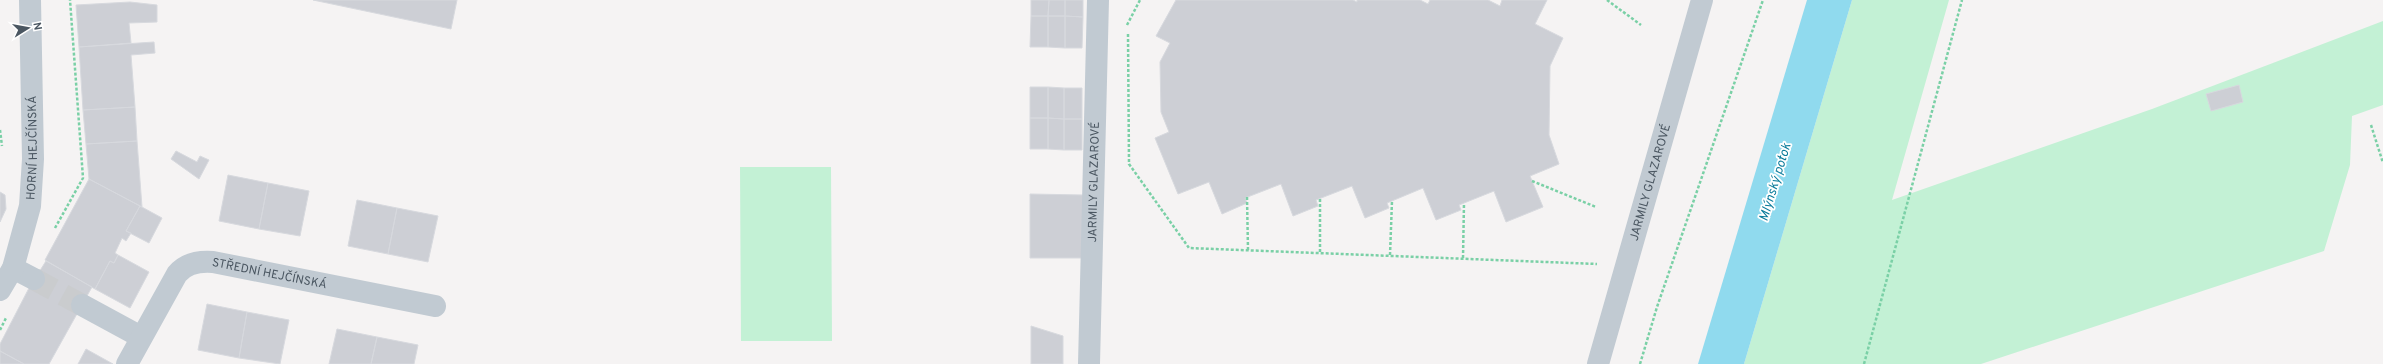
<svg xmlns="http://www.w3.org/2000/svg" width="2383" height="364" font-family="Overpass,sans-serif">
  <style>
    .green { fill: #c3f1d5 }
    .water { fill: #90daee }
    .building { fill: #cdcfd5; stroke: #d7d9de }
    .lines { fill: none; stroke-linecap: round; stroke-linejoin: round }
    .minor-tunnel { stroke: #caccce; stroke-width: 22; stroke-dasharray: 22 11; stroke-linecap: butt }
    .path { stroke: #7ad0a6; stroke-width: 2.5; stroke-dasharray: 3 2; stroke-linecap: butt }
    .minor { stroke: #c1cad2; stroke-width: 22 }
    .labels { text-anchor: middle; stroke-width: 3.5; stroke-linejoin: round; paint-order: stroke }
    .street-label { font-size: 12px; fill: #4a5661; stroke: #fff }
    .water-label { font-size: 13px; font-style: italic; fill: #0c7c9b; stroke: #fff }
  </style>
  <rect width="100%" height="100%" fill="#f5f3f3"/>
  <path class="green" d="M1852,0H1949L1892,200L2152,109L2383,21V105L2352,116L2350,165L2324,251L1981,364H1744Z
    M740,167H831L832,341H741Z"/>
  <path class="water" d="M1807,0H1852L1744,364H1698Z"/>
  <path class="building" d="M313,0H457L451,29Z
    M1031,0H1049L1048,16H1031Z
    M1049,0H1065V16H1048Z
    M1065,0H1083V17L1065,16Z
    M1176,0H1353L1357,2V0H1420L1428,4L1430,0H1488L1500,6L1502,0H1547L1535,24L1563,38L1550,66L1549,135L1559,164L1530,176L1543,207L1506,222L1494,191L1459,205L1461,210L1436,220L1423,188L1387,203L1389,208L1365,218L1352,186L1316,200L1318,206L1293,216L1281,184L1245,198L1247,203L1222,214L1209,182L1178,194L1155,138L1169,132L1161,112L1160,62L1170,43L1156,36Z
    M130,2L157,5V22L129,23L131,43L79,47L76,5Z
    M1031,16H1048V47H1030Z
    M1048,16H1065V48L1048,47Z
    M1065,16L1083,17L1082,48H1065Z
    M154,42L155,53L131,55L135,107L83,110L79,47Z
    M2239,85L2243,102L2211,111L2206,94Z
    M1030,87H1048V118H1030Z
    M1048,87L1064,88V119L1048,118Z
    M1064,88H1082V119H1064Z
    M135,107L137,141L86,144L83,110Z
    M1030,118H1048V149H1030Z
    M1048,118L1064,119V150L1048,149Z
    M1064,119H1082V150H1064Z
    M137,141L142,207L89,179L86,144Z
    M176,151L197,162L200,156L209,160L199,179L171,159Z
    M228,175L268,183L259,229L219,221Z
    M89,179L140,206L126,231L131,233L126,241L122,238L115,253L118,255L114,263L110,261L95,289L45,260Z
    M268,183L309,191L300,236L259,229Z
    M0,192L5,195L6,209L0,222Z
    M1030,194L1083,195L1082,258H1030Z
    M357,200L397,208L388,254L348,246Z
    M140,206L162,218L149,243L126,231Z
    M397,208L438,216L428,262L388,254Z
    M118,255L149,272L130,308L95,289L110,261L114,263Z
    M46,261L92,287L49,364H24L0,351V344L29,288Z
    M207,304L247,312L239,358L198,350Z
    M247,312L289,320L280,364L239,358Z
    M1031,326L1063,336V364H1031Z
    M337,329L377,337L371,364H329Z
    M377,337L418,345L414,364H371Z
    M86,349L113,364H78Z
    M0,351L24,364H0Z"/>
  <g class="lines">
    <path class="minor-tunnel" d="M34,279L82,305"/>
    <path class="path" d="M1607,0L1641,25
      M1127,25L1140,0
      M1128,34L1129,164L1189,248L1597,264
      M2371,125L2383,163
      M0,130L2,146
      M1532,181L1596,207
      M1247,197L1248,250
      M55,228L83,178L70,0
      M1320,252V199
      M1390,255L1392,201
      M1463,258L1464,203
      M0,330L6,318
      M1640,364L1657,307L1763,0
      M1864,364L1962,0"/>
    <g class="minor">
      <path d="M13,268L34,279"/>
      <path id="s1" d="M0,290L13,268L30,206L33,159L30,0"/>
      <path d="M82,305L141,337"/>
      <path id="s2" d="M127,364L177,274C186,263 200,261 213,262L435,306"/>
      <path id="s3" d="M1089,364L1098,0"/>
      <path id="s4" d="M1598,364L1702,0"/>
    </g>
  </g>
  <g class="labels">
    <g class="street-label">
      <text dy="4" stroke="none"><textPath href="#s1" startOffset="148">HORNÍ HEJČÍNSKÁ</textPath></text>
      <text dy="4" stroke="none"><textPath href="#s3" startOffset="182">JARMILY GLAZAROVÉ</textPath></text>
      <text dy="4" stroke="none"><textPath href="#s4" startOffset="189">JARMILY GLAZAROVÉ</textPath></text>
      <text dy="4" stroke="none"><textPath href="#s2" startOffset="200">STŘEDNÍ HEJČÍNSKÁ</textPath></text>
    </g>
    <g class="water-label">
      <text transform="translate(1774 182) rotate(-73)" y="5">Mlýnský potok</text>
    </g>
  </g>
  <g transform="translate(28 28) rotate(79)" stroke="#ffffff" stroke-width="3" paint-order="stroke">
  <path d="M0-3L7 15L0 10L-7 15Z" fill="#4a5661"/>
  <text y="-6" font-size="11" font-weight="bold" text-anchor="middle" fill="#4a5661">N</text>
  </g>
</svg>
